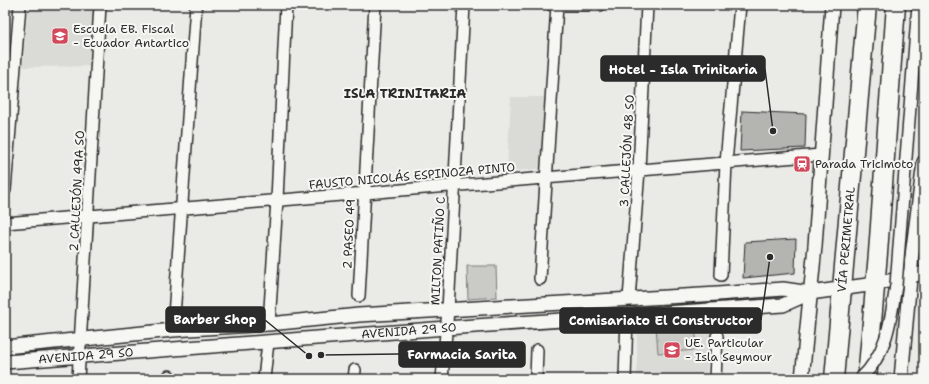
<svg xmlns="http://www.w3.org/2000/svg" width="929" height="384" font-family="'Shantell Sans',sans-serif">
  <style>
    .built { fill: #dadad6 }
    .green { fill: #cacac7; stroke: #7a7a79 }
    .building { fill: #b4b4b1; stroke: #2b2b2b }
    .lines { fill: none; stroke-linecap: round; stroke-linejoin: round }
    .minor-casing { stroke: #2b2b2b; stroke-width: 14 }
    .tertiary-casing { stroke: #2b2b2b; stroke-width: 16 }
    .trunk-casing { stroke: #2b2b2b; stroke-width: 21 }
    .minor { stroke: #f6f6f2; stroke-width: 11 }
    .tertiary { stroke: #f6f6f2; stroke-width: 13 }
    .trunk { stroke: #f6f6f2; stroke-width: 18 }
    .minor-bridge-casing { stroke: #2b2b2b; stroke-width: 14; stroke-linecap: butt }
    .minor-bridge { stroke: #f6f6f2; stroke-width: 11 }
    .labels { text-anchor: middle; stroke-width: 4; stroke-linejoin: round; paint-order: stroke }
    .poi-label { font-size: 12px; fill: #2b2b2b; stroke: #f6f6f2; text-anchor: start }
    .street-label { font-size: 12px; fill: #2b2b2b; stroke: #f6f6f2 }
    .neighbourhood-label { font-size: 13px; font-weight: bold; fill: #2b2b2b; stroke: #f6f6f2 }
    .leader { fill: none; stroke: #2b2b2b; stroke-width: 1.5 }
    .callout-dot { fill: #2b2b2b; stroke: #f6f6f2; stroke-width: 1.5 }
    .callout { fill: #2b2b2b; stroke: #2b2b2b; stroke-width: 1.5 }
    .callout-label { font-size: 13px; text-anchor: middle; font-weight: bold; fill: #fff }
  </style>
  <rect width="100%" height="100%" fill="#eaeae6"/>
  <filter id="ink" filterUnits="userSpaceOnUse"><feTurbulence type="fractalNoise" baseFrequency=".025" numOctaves="2"/><feDisplacementMap in="SourceGraphic" scale="8" xChannelSelector="R" yChannelSelector="G"/><feConvolveMatrix kernelMatrix="1 2 1 2 8 2 1 2 1" color-interpolation-filters="sRGB"/></filter>
  <g filter="url(#ink)">
    <path class="built" d="M28,5H97L94,66L23,67Z
      M511,97H546L544,168L507,172Z
      M711,316L706,379H637V320Z"/>
    <path class="green" d="M467,266H496L497,297L468,299Z
      M695,323L697,350L658,353L656,326Z"/>
    <path class="building" d="M742,111L806,114L805,148L740,151Z
      M796,239L795,273L743,278L745,242Z"/>
    <g class="lines">
      <g class="minor-casing">
        <path id="minor" d="M552,5H600
          M5,190L20,5
          M5,223L821,155
          M721,275L726,163L740,5
          M540,279L557,5
          M359,296L375,5
          M629,299L639,170L647,5
          M269,324L277,200L286,5
          M173,330L196,5
          M78,379L100,5
          M169,379V376
          M264,379L268,342
          M354,379L355,370
          M442,379L448,310L464,5
          M536,379L537,350
          M625,379L627,316
          M715,379L717,336"/>
      </g>
      <g class="tertiary-casing">
        <g id="tertiary">
          <path d="M5,347L173,330L269,324L359,315L718,294L783,289L810,293"/>
          <path id="s1" d="M5,362L446,328L783,305L810,293L875,284L924,273"/>
          <path d="M802,379L815,246L832,5"/>
          <path d="M901,379L912,256L924,162"/>
        </g>
      </g>
      <g class="trunk-casing">
        <g id="trunk">
          <path id="s2" d="M834,379L867,5"/>
          <path d="M867,379L878,253L896,5"/>
        </g>
      </g>
      <use href="#minor" class="minor"/>
      <use href="#tertiary" class="tertiary"/>
      <use href="#trunk" class="trunk"/>
      <g class="minor-bridge-casing">
        <path id="minor-bridge" d="M860,379C887,355 891,319 896,285L918,5"/>
      </g>
      <use href="#minor-bridge" class="minor-bridge"/>
    </g>
  </g>
  <defs>
    <g id="school-square" transform="scale(0.9)"><rect x="-9" y="-9" width="18" height="18" rx="4" fill="#d1495b" stroke="#f6f6f2"/><path d="M0-5L7-2L0 1L-7-2ZM-4 1L0 2.5L4 1V4Q0 6-4 4Z" fill="#fff"/></g>
    <g id="station-square" transform="scale(0.9)"><rect x="-9" y="-9" width="18" height="18" rx="4" fill="#d1495b" stroke="#f6f6f2"/><path d="M-3-6H3Q5-6 5-4V2Q5 4 3 4L4.5 6H3L1.5 4h-3L-3 6H-4.5L-3 4Q-5 4-5 2V-4Q-5-6-3-6ZM-3.5-4v3h7v-3ZM-3.5 1v1.5H-2V1ZM2 1v1.5H3.5V1Z" fill="#fff"/></g>
  </defs>
  <g fill-rule="evenodd">
    <use href="#school-square" x="60" y="36"/>
    <use href="#station-square" x="802" y="164"/>
    <use href="#school-square" x="672" y="350"/>
  </g>
  <g class="labels">
    <g class="poi-label">
      <text x="73" y="33">Escuela EB. Fiscal<tspan x="73" dy="14">- Ecuador Antartico</tspan></text>
      <text x="815" y="168">Parada Tricimoto</text>
      <text x="685" y="347">UE. Particular<tspan x="685" dy="14">- Isla Seymour</tspan></text>
    </g>
    <g class="street-label">
      <text transform="translate(627 151) rotate(-87)" y="4">3 CALLEJÓN 48 SO</text>
      <text transform="translate(412 176) rotate(-5)" y="4">FAUSTO NICOLÁS ESPINOZA PINTO</text>
      <text transform="translate(77 191) rotate(-87)" y="4">2 CALLEJÓN 49A SO</text>
      <text transform="translate(349 234) rotate(-87)" y="4">2 PASEO 49</text>
      <text dy="4" stroke="none"><textPath href="#s2" startOffset="140">VÍA PERIMETRAL</textPath></text>
      <text transform="translate(438 251) rotate(-87)" y="4">MILTON PATIÑO C</text>
      <text dy="4" stroke="none"><textPath href="#s1" startOffset="405">AVENIDA 29 SO</textPath></text>
      <text dy="4" stroke="none"><textPath href="#s1" startOffset="81">AVENIDA 29 SO</textPath></text>
    </g>
    <g class="neighbourhood-label">
      <text x="405" y="98">ISLA TRINITARIA</text>
    </g>
  </g>
  <path class="leader" d="M773 131L765 69M309 356L265 320M770 257L761 320M321 355L399 354"/>
  <g class="callout-dot">
    <circle cx="773" cy="131" r="4"/>
    <circle cx="309" cy="356" r="4"/>
    <circle cx="770" cy="257" r="4"/>
    <circle cx="321" cy="355" r="4"/>
  </g>
  <g class="callout">
    <rect x="601" y="56" width="164" height="25" rx="4"/>
    <rect x="166" y="307" width="99" height="25" rx="4"/>
    <rect x="560" y="308" width="201" height="25" rx="4"/>
    <rect x="399" y="342" width="126" height="25" rx="4"/>
  </g>
  <g class="callout-label">
    <text x="683" y="74">Hotel - Isla Trinitaria</text>
    <text x="215" y="324">Barber Shop</text>
    <text x="661" y="325">Comisariato El Constructor</text>
    <text x="462" y="359">Farmacia Sarita</text>
  </g>
  <rect width="929" height="384" fill="none" stroke="#f6f6f2" stroke-width="20"/>
  <rect x="10" y="10" width="909" height="364" fill="none" stroke="#2b2b2b" stroke-width="1.5" filter="url(#ink)"/>
</svg>
